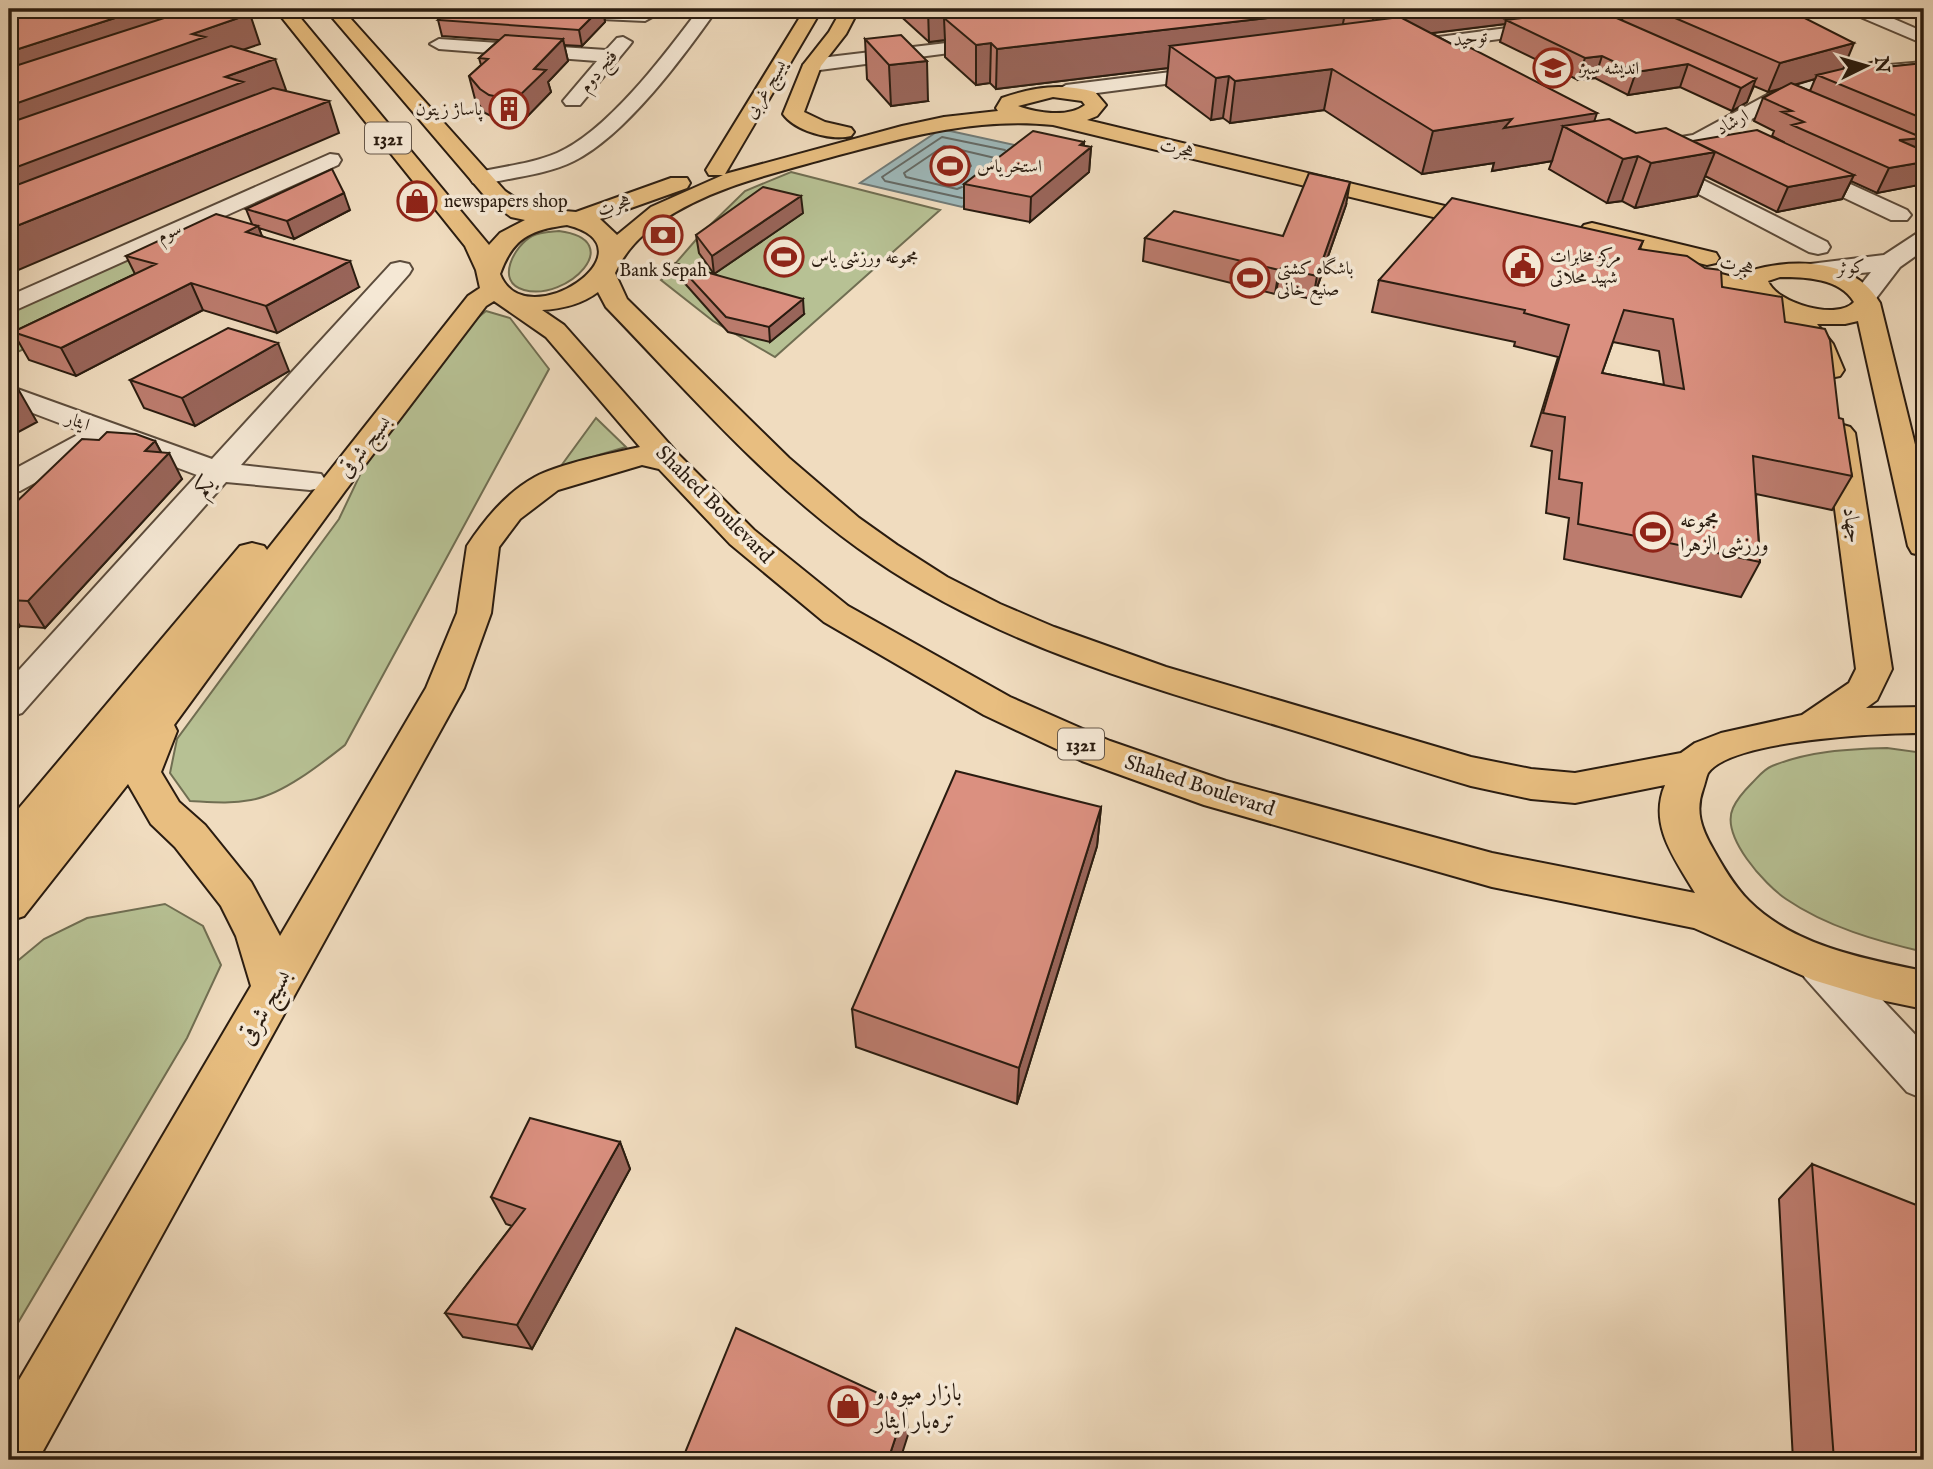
<svg xmlns="http://www.w3.org/2000/svg" width="1933" height="1469" font-family="'IM FELL English',Amiri,serif">
  <style>
    .green { fill: #b7c194; stroke: #706e52; stroke-width: 2 }
    .water { fill: #9eb9bb; stroke: #707a77; stroke-width: 2 }
    .lines { fill: none; stroke-linecap: round; stroke-linejoin: round }
    .shore { stroke: #646a66; stroke-width: 2 }
    .minor-casing { stroke: #5c4c3c; stroke-width: 4 }
    .major-casing { stroke: #2a1c10; stroke-width: 4 }
    .minor { fill: #f5e8d5; fill-rule: evenodd }
    .major { fill: #e8be80; fill-rule: evenodd }
    .wall { fill: #bc7c6e; stroke: #2a1c10; stroke-width: 2; fill-rule: evenodd }
    .shaded-wall { fill: #99655a; stroke: #2a1c10; stroke-width: 2 }
    .building { fill: #db9080; stroke: #2a1c10; stroke-width: 2; fill-rule: evenodd }
    .labels { text-anchor: middle; stroke-width: 7; stroke-linejoin: round; paint-order: stroke }
    .far-street-label { font-size: 18px; fill: #2a1c10; stroke: #f5e8d5 }
    .far-poi-label { font-size: 18px; fill: #2a1c10; stroke: #f5e8d5; text-anchor: start }
    .shield { fill: #f5e8d5; stroke: #67594b; stroke-width: 2 }
    .shield-label { font-size: 19px; font-weight: bold; fill: #2a1c10 }
    .street-label { font-size: 21px; fill: #2a1c10; stroke: #f5e8d5 }
    .poi-label { font-size: 21px; fill: #2a1c10; stroke: #f5e8d5; text-anchor: start }
    .near-street-label { font-size: 24px; fill: #2a1c10; stroke: #f5e8d5 }
    .near-poi-label { font-size: 24px; fill: #2a1c10; stroke: #f5e8d5; text-anchor: start }
  </style>
  <rect width="100%" height="100%" fill="#f0dcbf"/>
  <filter id="stains"><feTurbulence type="fractalNoise" baseFrequency=".00286" numOctaves="4"/><feColorMatrix values="0 0 0 0 .2 0 0 0 0 .09 0 0 0 0 .02 0 0 0 .5 -.17"/></filter>
  <radialGradient id="worn" r=".72"><stop offset=".6" stop-color="#630" stop-opacity="0"/><stop offset="1" stop-color="#630" stop-opacity=".3"/></radialGradient>
  <path class="green" d="M791,172L940,210L775,357L713,321L661,280L701,234L745,191Z
    M193,230L216,237L116,283L144,293L9,356V312Z
    M559,231C629,240 567,302 524,290C494,282 515,245 532,236C540,232 550,232 559,231Z
    M486,311L510,318L549,369L345,745C321,764 282,795 251,800C230,804 211,802 190,801L170,773L177,739L339,519L368,458L469,325Z
    M596,418L626,447L561,466Z
    M1887,748L1924,753V952C1877,941 1827,927 1786,899C1765,885 1720,836 1733,808C1737,799 1745,790 1752,783C1758,777 1764,769 1772,766C1809,751 1848,749 1887,748Z
    M165,904L203,926L221,965L187,1038L9,1338V968L44,939L87,918Z"/>
  <path class="water" d="M941,129L1037,150L962,207L860,183Z"/>
  <g class="lines">
    <path class="shore" d="M946,157L969,162L971,166L956,178L931,172V167Z
      M962,187L957,189L906,177L904,173L944,146L995,158
      M962,198L885,181L882,177L942,137L1005,150"/>
    <g class="minor-casing">
      <path id="minor" d="M484,9C508,8 644,5 654,16L645,21L493,14Z
        M699,9H717C684,56 626,135 574,161C546,175 511,177 481,185L473,183L470,178L473,173C500,167 531,164 557,153C608,131 666,53 699,9Z
        M1652,9H1698L1689,14L1393,53L1384,48L1393,43Z
        M1848,9H1871L1924,32V44L1851,13Z
        M623,37L632,42L629,46L580,105H566L563,101L597,61L439,49L430,44L439,39L606,50L617,38Z
        M997,37L1003,38L1006,42L1003,46L812,71L803,65L812,59Z
        M1924,62V74L1878,78L1829,87L1781,103L1706,144L1648,155L1640,154L1637,149L1640,144L1693,135L1767,95L1818,78L1878,66Z
        M1219,66L1228,72L1226,76L1066,97L1056,91L1066,85Z
        M330,154L338,155L341,160L338,165L9,313V296Z
        M1655,156L1827,242L1830,247L1827,252L1818,254L1809,252L1647,167L1644,162L1647,157Z
        M1800,161L1907,210L1911,215L1907,220H1891L1792,173L1789,168L1792,163Z
        M1924,232V250L1900,267L1874,301L1865,304L1856,301L1852,296L1871,272L1810,278L1801,276L1798,271L1801,266L1810,264L1884,255L1916,234Z
        M400,262L409,264L412,269L409,274L241,465L321,474L326,481L321,488L310,490L226,482L22,713L9,717V681L197,475L109,442L20,491L9,493V472L83,432L9,404V386L212,459L391,264Z
        M1821,946L1837,952L1924,1044V1099L1907,1092L1805,978L1798,965L1805,952Z"/>
    </g>
    <g class="major-casing">
      <path id="major" d="M275,9H293L489,245L500,233L525,220L511,217L489,201L325,9H342L505,191L530,208L576,212L671,178H687L690,183L687,188L600,219L617,235L651,207L723,175H709L706,170L805,9H822L725,174L902,126L944,117L998,111L996,108L1002,98C1034,87 1061,83 1095,92L1106,105L1097,116L1087,120L1499,219L1503,224L1499,229L1491,231L1053,125C975,117 902,138 828,158C771,174 709,188 660,222C641,234 624,253 615,273L627,299L789,458L859,518L897,545L947,577L1000,604L1054,627L1166,667L1471,757L1531,769L1575,773L1681,753L1695,743L1721,733L1802,715L1849,683L1856,669L1825,433L1830,427L1840,424L1850,427L1855,433L1892,669L1877,700L1866,708L1924,707V733C1884,733 1732,739 1708,773C1706,777 1705,784 1703,789C1695,811 1701,828 1713,849C1723,867 1734,886 1749,901C1794,946 1865,959 1924,971V1009L1876,999L1813,980L1694,928L1492,887L1204,805L1082,761L984,715L824,622L730,544L659,469L642,465L558,490L520,519L499,547L491,613L464,688L38,1460H9V1397L251,986L236,936L221,906L175,847L151,824L128,784L24,916L9,921V873L18,862L9,865V820L240,546L252,543L264,546L267,550L468,296L480,288L476,270L465,246ZM1053,97L1082,101L1085,105C1068,118 1037,113 1018,106ZM567,225C659,248 525,339 500,274C513,238 530,230 567,225ZM598,292L606,307C691,395 773,491 875,560C998,644 1138,684 1279,726C1343,745 1406,767 1471,786L1531,799L1575,803L1665,785C1648,825 1675,859 1695,893L1492,853L1226,781L1110,741L1010,697L848,606L754,530L680,456L564,325L542,310C562,309 582,304 598,292ZM494,301L546,337L640,447C612,453 559,464 535,477C506,493 485,519 467,546L457,613L426,688L280,936L251,882L205,825L179,802L161,772L177,731L174,725L345,491L486,306Z
        M842,9H859L846,34L821,66L804,112L825,122L851,128L854,132L851,136C831,141 795,131 783,114L803,65L829,32Z
        M1592,223L1716,253L1719,258L1716,263L1707,265L1584,235L1580,230L1584,225Z
        M1672,261L1744,280L1749,271C1794,258 1854,258 1880,303L1924,481V556L1912,553L1908,546L1858,321L1845,324H1817L1833,344L1844,370L1840,376L1830,378L1820,376C1814,367 1813,355 1807,346C1777,297 1714,286 1663,273L1660,268L1663,263ZM1780,277C1805,277 1840,278 1854,302C1837,321 1776,303 1768,281Z"/>
    </g>
    <use href="#minor" class="minor"/>
    <use href="#major" class="major"/>
  </g>
  <path class="wall" d="M438,9H603L605,22L582,46L564,45L568,61L548,82L551,92L520,124L495,118L485,113L475,99L469,76L481,65L479,58L499,40L442,36L438,20L452,9Z
    M895,9H1608L1607,12L1604,13L1622,20L1626,9H1787L1843,69L1886,67L1924,63V148L1919,146L1917,148L1924,151V184L1877,193L1851,181L1842,199L1777,212L1705,176L1697,196L1635,208L1622,201L1607,203L1549,169L1552,161L1492,171L1494,163L1422,174L1324,110L1230,123L1223,118L1211,120L1166,86L1168,68L996,89L990,83L976,85L945,57V40L929,42L895,11ZM1505,24L1500,42L1578,80L1595,78L1628,95L1680,87L1732,111L1747,102L1754,86L1768,92L1780,89L1763,98L1754,121L1774,131L1772,136L1784,142V143L1693,141L1636,133L1594,121L1431,33ZM1815,79L1810,91L1795,85Z
    M865,39L928,101L891,106L867,79Z
    M1084,142V146L1091,147L1089,172L1030,222L964,209V184Z
    M1346,205L1313,299L1276,292L1275,294L1143,261L1145,238L1283,236Z
    M246,209L350,210L294,239L259,228L262,236L359,287L277,333L203,310L76,376L29,360L13,332L135,274L126,256L252,224Z
    M803,213L714,274L804,314L770,342L728,332L680,278L677,264L714,274L699,253L696,235Z
    M1643,241L1640,249L1722,287L1785,322L1839,418L1852,476L1832,510L1756,494L1760,562L1741,597L1564,559L1569,518L1546,513L1552,451L1531,446L1558,357L1514,346L1515,342L1372,312L1379,280ZM1613,342L1659,351L1664,385L1602,373Z
    M289,371L195,426L144,408L130,380Z
    M155,441L161,452L182,479L45,628L20,626L9,637V509Z
    M1101,807L1097,846L1017,1104L856,1047L852,1009Z
    M620,1142L630,1169L532,1349L463,1337L445,1313L512,1226L506,1224L491,1197Z
    M1812,1164L1924,1460H1793L1779,1199Z"/>
  <path class="shaded-wall" d="M9,9H98L9,37Z
    M143,9H189L195,24L9,88V52Z
    M600,9H603L605,22L582,46L579,30Z
    M928,9H1200L944,18L945,40L929,42Z
    M1346,9L1338,47L1170,46L1168,68L996,89L997,49Z
    M1375,9H1608L1607,12L1513,23L1506,20L1505,24L1369,41Z
    M250,14L260,44L213,60L9,144V106L192,34Z
    M563,39L568,61L548,82L551,92L520,124L515,100L534,69Z
    M991,43L990,83L976,85V45Z
    M1854,43L1842,72L1817,75L1815,79L1768,92L1780,63Z
    M1602,56L1595,78L1578,80L1585,58Z
    M275,59L286,90L251,104L9,211V170L225,77Z
    M927,61L928,101L891,106L889,65Z
    M1688,64L1680,87L1628,95L1636,72Z
    M1332,69L1324,110L1230,123L1235,81Z
    M1229,76L1223,118L1211,120L1216,78Z
    M1756,79L1747,102L1732,111L1741,88Z
    M329,101L339,133L9,274V229Z
    M1597,113L1588,140L1563,126L1552,161L1492,171L1494,163L1422,174L1433,131L1512,119Z
    M1923,138L1910,162L1899,140Z
    M1084,142V153L1091,147L1089,172L1030,222L1031,197Z
    M1715,152L1697,196L1635,208L1651,163Z
    M1638,156L1622,201L1607,203L1623,159Z
    M1924,162V184L1877,193L1889,168Z
    M1854,175L1842,199L1777,212L1788,187Z
    M1350,182L1346,205L1313,299L1317,276Z
    M344,193L350,210L294,239L287,221Z
    M801,196L803,213L714,274L712,256Z
    M258,226L268,252L246,232Z
    M350,261L359,287L277,333L266,306Z
    M1281,268L1276,292L1275,294L1279,270Z
    M191,283L203,310L76,376L61,348Z
    M803,299L804,314L770,342L769,327Z
    M278,343L289,371L195,426L182,398Z
    M9,373L37,422L9,437Z
    M155,441L164,458L169,453L182,479L45,628L28,601L145,451Z
    M9,610L20,626L9,637Z
    M1101,807L1097,846L1017,1104L1019,1068Z
    M620,1142L630,1169L532,1349L517,1325Z
    M906,1406L908,1435L900,1460H888Z"/>
  <path class="building" d="M43,9H143L9,52V19Z
    M192,9H231L250,14L192,34L205,37L9,106V68Z
    M452,9H600L579,30L438,20Z
    M1020,9H1346L997,49L991,43L976,45L944,18Z
    M1596,9L1756,79L1741,88L1688,64L1636,72L1602,56L1585,58L1506,20Z
    M1654,9H1787L1854,43L1780,63Z
    M1400,17L1461,49L1471,48L1597,113L1504,128L1512,119L1433,131L1332,69L1235,81L1229,76L1216,78L1170,46Z
    M505,35L563,39L534,69L546,70L515,100L489,95L480,89L469,76L488,59L479,58Z
    M901,35L927,61L889,65L865,39Z
    M231,46L275,59L225,77L243,82L9,170V123Z
    M1875,61L1886,67L1924,63V119L1817,75Z
    M1791,83L1923,138L1899,140L1924,151V162L1889,168L1792,125L1804,122L1782,112L1792,111L1763,98Z
    M273,88L329,101L9,229V188Z
    M1609,119L1636,133L1666,128L1715,152L1651,163L1638,156L1623,159L1563,126Z
    M1757,130L1854,175L1788,187L1693,141Z
    M1033,131L1084,142L1080,145L1091,147L1031,197L964,184Z
    M332,169L344,193L287,221L246,209Z
    M1309,173L1350,182L1317,276L1281,268L1279,270L1145,238L1174,211L1283,236Z
    M763,187L801,196L712,256L696,235Z
    M1452,198L1643,241L1639,249L1687,256L1705,268L1721,270L1722,287L1782,297L1785,322L1825,329L1830,340L1839,418L1843,419L1852,476L1753,456L1760,562L1578,524L1582,483L1559,479L1565,417L1543,413L1569,325L1524,313L1525,310L1379,280ZM1624,310L1673,319L1684,389L1602,373Z
    M216,214L258,226L246,232L350,261L266,306L191,283L61,348L13,332L156,264L126,256Z
    M677,264L803,299L769,327L726,317Z
    M228,328L278,343L182,398L130,380Z
    M107,432L136,434L155,441L145,451L169,453L28,601L9,600V509L82,439L99,440Z
    M956,771L1101,807L1019,1068L852,1009Z
    M530,1118L620,1142L517,1325L445,1313L525,1209L491,1197Z
    M1812,1164L1924,1208V1460H1834Z
    M736,1328L906,1406L888,1460H682Z"/>
  <defs>
    <g id="school-ring" transform="scale(2.0125)"><circle r="9.5" fill="#f5e8d5" stroke="#8f2418" stroke-width="1.5"/><path d="M0-5L7-2L0 1L-7-2ZM-4 1L0 2.5L4 1V4Q0 6-4 4Z" fill="#8f2418"/></g>
    <g id="building-ring" transform="scale(2.0125)"><circle r="9.5" fill="#f5e8d5" stroke="#8f2418" stroke-width="1.5"/><path d="M-4-6H4V6H1V3H-1V6H-4ZM-2.5-4.3h1.7v1.8h-1.7ZM.8-4.3h1.7v1.8H.8ZM-2.5-1h1.7V.8h-1.7ZM.8-1h1.7V.8H.8Z" fill="#8f2418"/></g>
    <g id="stadium-ring" transform="scale(2.0125)"><circle r="9.5" fill="#f5e8d5" stroke="#8f2418" stroke-width="1.5"/><path d="M0-5a6.5 5 0 1 0 0 10a6.5 5 0 1 0 0-10ZM-3.5-1.8h7v3.6h-7Z" fill="#8f2418"/></g>
    <g id="shop-ring" transform="scale(2.0125)"><circle r="9.5" fill="#f5e8d5" stroke="#8f2418" stroke-width="1.5"/><path d="M-5-2.5h2.3a2.7 3.5 0 0 1 5.4 0H5L5.5 6h-11ZM-1.5-2.5h3a1.5 2.3 0 0 0-3 0Z" fill="#8f2418"/></g>
    <g id="bank-ring" transform="scale(2.0125)"><circle r="9.5" fill="#f5e8d5" stroke="#8f2418" stroke-width="1.5"/><path d="M-6-4H6V4H-6ZM0-2.3a2.3 2.3 0 1 0 0 4.6a2.3 2.3 0 1 0 0-4.6Z" fill="#8f2418"/></g>
    <g id="civic-ring" transform="scale(2.0125)"><circle r="9.5" fill="#f5e8d5" stroke="#8f2418" stroke-width="1.5"/><path d="M-.6-6.5H3V-4.5H.6V-3L4-1V1h2V6H-6V1h2V-1L-.6-3ZM-1.2 2.5V6h2.4V2.5Z" fill="#8f2418"/></g>
  </defs>
  <g fill-rule="evenodd">
    <use href="#school-ring" x="1553" y="68"/>
    <use href="#building-ring" x="509" y="109"/>
    <use href="#stadium-ring" x="950" y="166"/>
    <use href="#shop-ring" x="417" y="201"/>
    <use href="#bank-ring" x="663" y="235"/>
    <use href="#stadium-ring" x="784" y="257"/>
    <use href="#civic-ring" x="1523" y="266"/>
    <use href="#stadium-ring" x="1250" y="278"/>
    <use href="#stadium-ring" x="1653" y="532"/>
    <use href="#shop-ring" x="848" y="1406"/>
  </g>
  <g class="labels">
    <g class="far-street-label">
      <text transform="translate(1470 38) rotate(-8)" y="6">توحید</text>
      <text transform="translate(598 71) rotate(-50)" y="6">فتح دوم</text>
      <text transform="translate(765 89) rotate(-59)" y="6">بسیج غربی</text>
      <text transform="translate(1732 122) rotate(-29)" y="6">ارشاد</text>
      <text transform="translate(1177 148) rotate(14)" y="6">هجرت</text>
      <text transform="translate(614 205) rotate(-19)" y="6">هجرت</text>
      <text transform="translate(169 232) rotate(-24)" y="6">سوم</text>
      <text transform="translate(1737 265) rotate(13)" y="6">هجرت</text>
      <text transform="translate(1851 267) rotate(-6)" y="6">کوثر</text>
      <text transform="translate(78 421) rotate(21)" y="6">ایثار</text>
    </g>
    <g class="far-poi-label">
      <text x="1580" y="74">اندیشه سبز</text>
      <text x="482" y="115" text-anchor="end">پاساژ زیتون</text>
      <text x="977" y="172">استخر یاس</text>
      <text x="444" y="207">newspapers shop</text>
      <text x="1550" y="262">مرکز مخابرات<tspan x="1550" dy="21">شهید محلاتی</tspan></text>
      <text x="811" y="263">مجموعه ورزشی یاس</text>
      <text x="1277" y="274">باشگاه کشتی<tspan x="1277" dy="21">صنیع خانی</tspan></text>
      <text x="663" y="276" text-anchor="middle">Bank Sepah</text>
    </g>
    <g class="shield">
      <rect x="365" y="122.5" width="46" height="31" rx="5"/>
      <rect x="1058" y="728.5" width="46" height="31" rx="5"/>
    </g>
    <g class="shield-label">
      <text x="388" y="145">1321</text>
      <text x="1081" y="751">1321</text>
    </g>
    <g class="street-label">
      <text transform="translate(364 446) rotate(-52)" y="7">بسیج شرقی</text>
      <text transform="translate(204 486) rotate(-48)" y="7">یکم</text>
      <text transform="translate(715 504) rotate(45)" y="7">Shahed Boulevard</text>
      <text transform="translate(1853 525) rotate(82)" y="7">جهاد</text>
      <text transform="translate(1200 785) rotate(18)" y="7">Shahed Boulevard</text>
    </g>
    <g class="poi-label">
      <text x="1680" y="527">مجموعه<tspan x="1680" dy="24">ورزشی الزهرا</tspan></text>
    </g>
    <g class="near-street-label">
      <text transform="translate(264 1007) rotate(-60)" y="8">بسیج شرقی</text>
    </g>
    <g class="near-poi-label">
      <text x="875" y="1400">بازار میوه و<tspan x="875" dy="28">تره‌بار ایثار</tspan></text>
    </g>
  </g>
  <rect width="1933" height="1469" fill="none" stroke="#f0dcbf" stroke-width="35"/>
  <rect x="10" y="10" width="1912" height="1448" fill="none" stroke="#2a1c10" stroke-width="3.5"/>
  <rect x="18" y="18" width="1898" height="1434" fill="none" stroke="#2a1c10" stroke-width="2"/>
  <g transform="translate(1866 66) rotate(85)" stroke="#f5e8d5" stroke-width="5" paint-order="stroke">
  <path d="M0-5L12 26L0 18L-12 26Z" fill="#2a1c10"/>
  <text y="-10" font-size="19" font-weight="bold" text-anchor="middle" fill="#2a1c10">N</text>
  </g>
  <rect width="100%" height="100%" filter="url(#stains)"/>
  <rect width="100%" height="100%" fill="url(#worn)"/>
</svg>
